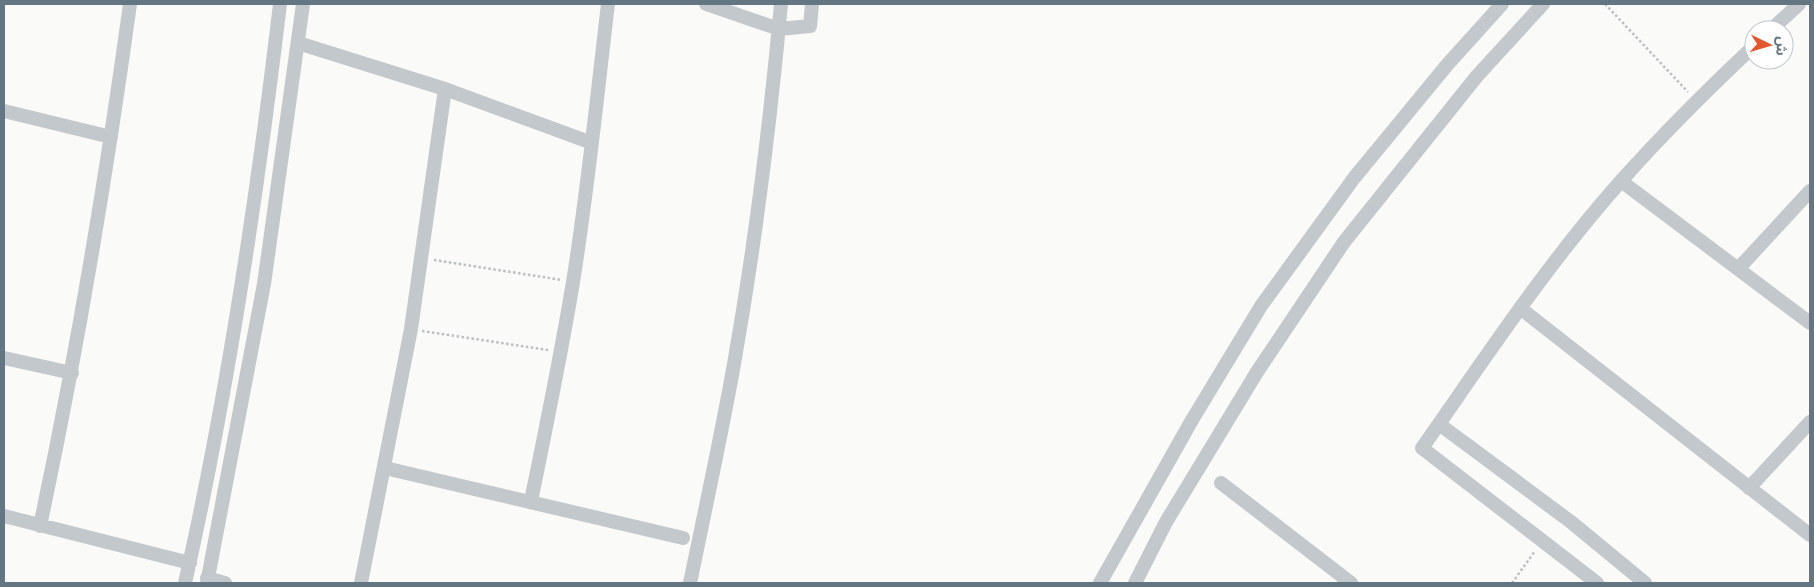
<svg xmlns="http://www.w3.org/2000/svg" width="1814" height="587" font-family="'Fira Sans Condensed','Noto Sans Arabic',sans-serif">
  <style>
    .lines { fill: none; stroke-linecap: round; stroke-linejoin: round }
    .path { stroke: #bbbfc2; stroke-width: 2.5; stroke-dasharray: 2.5 2.5; stroke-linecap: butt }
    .minor { stroke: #c3c8cc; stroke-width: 14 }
  </style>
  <rect width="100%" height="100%" fill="#fafaf8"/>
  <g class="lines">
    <path class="path" d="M1605,4L1688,92
      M434,260L562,280
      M422,331L548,350
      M1512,583L1535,551"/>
    <path class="minor" d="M706,4L779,29L810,26L812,4
      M1771,30L1799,4
      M298,43L445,89L592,143
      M4,111L111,137
      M1621,181L1810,323
      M1738,269L1810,191
      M1520,308L1810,535
      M4,358L72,373
      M1439,424L1571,522L1645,583
      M385,468L683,538
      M1221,483L1351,583
      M1749,488L1810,422
      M531,501C546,428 561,355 573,282C588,189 597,96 608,4
      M4,516L190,563
      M40,526C77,352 106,179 130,4
      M207,578L225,583
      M185,583C228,392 257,198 280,4
      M207,583L264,284L303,4
      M361,583L411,329L445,89
      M690,583C705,510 721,437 734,364C755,245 770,125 781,4
      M1100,583L1192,420L1261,306L1354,178L1447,65L1502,4
      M1135,583L1166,522L1257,372L1344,242L1477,76L1543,4
      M1597,583L1422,448C1486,357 1547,264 1621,181C1663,134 1708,89 1754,46"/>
  </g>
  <rect width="1814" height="587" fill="none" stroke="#657683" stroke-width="10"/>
  <g transform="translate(1769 45) rotate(95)"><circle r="24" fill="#ffffff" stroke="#c1c8cd"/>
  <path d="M0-4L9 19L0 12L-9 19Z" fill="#e4572e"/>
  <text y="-8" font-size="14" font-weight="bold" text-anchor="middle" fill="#657683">ش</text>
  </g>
</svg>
